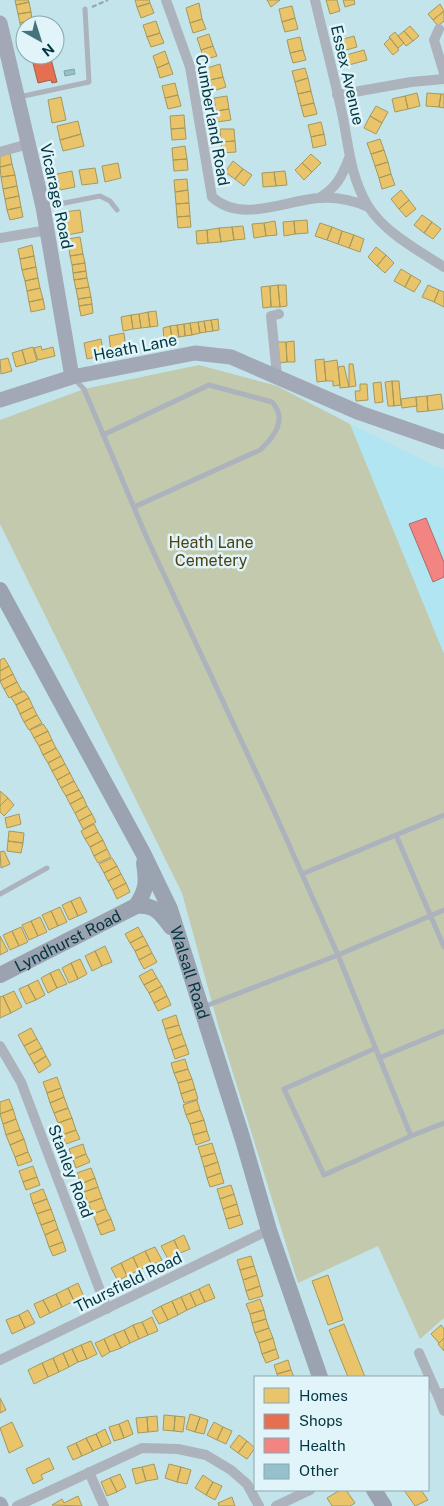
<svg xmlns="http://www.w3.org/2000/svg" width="444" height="1506" font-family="'Public Sans',sans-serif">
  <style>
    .built { fill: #b2e5f2 }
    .green { fill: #c2c9ac }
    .homes { fill: #e9c46a; stroke: #a3995d }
    .shops { fill: #e76f51; stroke: #a25e4c }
    .health { fill: #f28482; stroke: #aa6d6e }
    .building { fill: #94c1cb; stroke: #83a2a9 }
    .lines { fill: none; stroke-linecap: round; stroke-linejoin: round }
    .path { stroke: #98a4ac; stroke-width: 2; stroke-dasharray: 5 2.5; stroke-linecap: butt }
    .lane { stroke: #acb3bd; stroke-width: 5 }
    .street { stroke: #acb3bd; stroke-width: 10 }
    .secondary { stroke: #a2a8b6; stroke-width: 15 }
    .primary { stroke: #9ba2b0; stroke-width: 16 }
    .labels { text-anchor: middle; stroke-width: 5; stroke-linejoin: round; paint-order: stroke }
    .street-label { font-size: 16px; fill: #013640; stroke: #e1f4f9 }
    .park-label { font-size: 16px; fill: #4d4215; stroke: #e1f4f9 }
  </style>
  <rect width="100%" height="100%" fill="#c4e4ec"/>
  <path class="built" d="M350,424L433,465L444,468V654Z"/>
  <path class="green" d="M199,365L277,386L350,424L444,654V1318L420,1339L378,1246L298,1283L219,1028L182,893L0,524V420L84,389Z"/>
  <path class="homes" d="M15,0H28L29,2L16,5Z
    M135,0H149L150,3L137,7Z
    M267,0H280L271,7Z
    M326,0H337L340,11L330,14Z
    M343,0H354L355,4L345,7Z
    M29,2L31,12L18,14L16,5Z
    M150,3L154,13L141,18L137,7Z
    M199,3L202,19L190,23L186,8Z
    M440,4L444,11L433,20L428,14Z
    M292,6L295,18L282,22L279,9Z
    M444,11V21L438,26L433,20Z
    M31,12L32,20L20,23L18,14Z
    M295,18L298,29L285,32L282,22Z
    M202,19L206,29L193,33L190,23Z
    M32,20L33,25H25V32H21L20,23Z
    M156,21L160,33L147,37L143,25Z
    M410,26L419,36L413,41L404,31Z
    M404,31L413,41L406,46L398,36Z
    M395,32L404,43L398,48L389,37Z
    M160,33L164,43L151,47L147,37Z
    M209,34L213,46L201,50L197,38Z
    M354,36L357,47L339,52L337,41Z
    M300,37L303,50L290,53L287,40Z
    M390,38L399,50L393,55L384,44Z
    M213,46L217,56L204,60L201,50Z
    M303,50L306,60L293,63L290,53Z
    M364,50L367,60L349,65L346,55Z
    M165,51L169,63L157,68L153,56Z
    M169,63L173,74L160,78L157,68Z
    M220,64L223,77L210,80L207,68Z
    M305,68L308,78L295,82L292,71Z
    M223,77L226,87L213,91L210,80Z
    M308,78L311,91L298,94L295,82Z
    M175,83L178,95L165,98L162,86Z
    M311,91L314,103L301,106L298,94Z
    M417,93L420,106L408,109L405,96Z
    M427,93L441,94L439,107L426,106Z
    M441,94H444V108L439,107Z
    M178,95L181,106L168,109L165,98Z
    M227,96L229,109L216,111L214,98Z
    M405,96L408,109L395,112L392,99Z
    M61,97L66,120L52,123L48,100Z
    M314,103L317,114L304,117L301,106Z
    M376,106L388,112L382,123L370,116Z
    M229,109L231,120L217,122L216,111Z
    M184,115L185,128L171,129L170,116Z
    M370,116L382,123L376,134L364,128Z
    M78,121L81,134L60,140L57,126Z
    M321,122L324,134L311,137L308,125Z
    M185,128L186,139L172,140L171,129Z
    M220,129H234L235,141L221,142Z
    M81,134L84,146L63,151L60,140Z
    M324,134L326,145L313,148L311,137Z
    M380,139L384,150L371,154L367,143Z
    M235,141L236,152L222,153L221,142Z
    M185,146L187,159L173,160L172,148Z
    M384,150L388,162L375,166L371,154Z
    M10,153L12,164L0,167V156Z
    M311,154L321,163L312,172L302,163Z
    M187,159L188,170L174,171L173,160Z
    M233,161L243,169L235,179L225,172Z
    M388,162L391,174L379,178L375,166Z
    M118,163L121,178L105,182L102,166Z
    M302,163L312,172L304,180L295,170Z
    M12,164L15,175L1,177L0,167Z
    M95,168L98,183L82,185L79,170Z
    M243,169L252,175L244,186L235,179Z
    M72,171L75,187L60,190L57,174Z
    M285,171L287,185L276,186L274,172Z
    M274,172L276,186L263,187L262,173Z
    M391,174L395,185L382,189L379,178Z
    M15,175L17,186L3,189L1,177Z
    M187,179L188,190L175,192L174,180Z
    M17,186L19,196L5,199L3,189Z
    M188,190L189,203L176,204L175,192Z
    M401,190L409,200L399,209L391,199Z
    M19,196L21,207L7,210L5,199Z
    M409,200L416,209L406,217L399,209Z
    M189,203L190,216L177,217L176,204Z
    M21,207L23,217L10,220L7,210Z
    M80,210L83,232L67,235L63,212Z
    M422,215L432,222L424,233L414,225Z
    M190,216L191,227L178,228L177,217Z
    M307,220L308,233L295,234L294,221Z
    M275,221L277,235L266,236L264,223Z
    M294,221L295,234L284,236L283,222Z
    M432,222L441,229L433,239L424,233Z
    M264,223L266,236L254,238L252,224Z
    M320,223L332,227L327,240L315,236Z
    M243,226L245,239L234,240L232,227Z
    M232,227L234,240L221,242L219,228Z
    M332,227L342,231L338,244L327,240Z
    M219,228L221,242L208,243L207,230Z
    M207,230L208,243L197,244L196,231Z
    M342,231L354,235L349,248L338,244Z
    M354,235L364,239L360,252L349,248Z
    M80,237L83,254L70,256L68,239Z
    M32,245L34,256L20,259L18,249Z
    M376,247L386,255L377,266L368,257Z
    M83,254L85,263L72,265L70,256Z
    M386,255L394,263L385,273L377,266Z
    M34,256L36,267L22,270L20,259Z
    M85,263L86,271L73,273L72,265Z
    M36,267L38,278L25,281L22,270Z
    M401,269L411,275L405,287L394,281Z
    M86,271L87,278L74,280L73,273Z
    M411,275L421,281L414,292L405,287Z
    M38,278L40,288L27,291L25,281Z
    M87,278L89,287L76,289L74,280Z
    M278,285H286L287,306L280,307Z
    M278,285L280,307H271L270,286Z
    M428,285L439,290L434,302L422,297Z
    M270,286L271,307L263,308L261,287Z
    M89,287L91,297L78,299L76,289Z
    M40,288L43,299L29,302L27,291Z
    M439,290L444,292V307L434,302Z
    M91,297L92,304L79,306L78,299Z
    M43,299L45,309L31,312L29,302Z
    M92,304L93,313L81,316L79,306Z
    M156,311L158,326L150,327L148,312Z
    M148,312L150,327L141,328L139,314Z
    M139,314L141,328L133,329L131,315Z
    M131,315L133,329L123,331L121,317Z
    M218,319L219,330L213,331L211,320Z
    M211,320L213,331L206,332L204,321Z
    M204,321L206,332L200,333L198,322Z
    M198,322L200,333L192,335L190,323Z
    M190,323L192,335L185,336L184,324Z
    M184,324L185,336L179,337L177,325Z
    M177,325L179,337L172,338L170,326Z
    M170,326L172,338L164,339L163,328Z
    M124,333L126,350L111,352L109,336Z
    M101,339L104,355L87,359L84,343Z
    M294,341L295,362H287L286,342Z
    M277,342H286L287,362L279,363Z
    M41,346L42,350L53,347L55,356L38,360L34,348Z
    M33,347L37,361L26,364L22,350Z
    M22,350L26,364L16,367L12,353Z
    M8,358L12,371L1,374L0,360Z
    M324,359L326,381L317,382L315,360Z
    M337,360L340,385L333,386V381H326L324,362Z
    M349,364H353L356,386L349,387Z
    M344,366L349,387L340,388L338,367Z
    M392,381L394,406H388L385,382Z
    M392,381H399L401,405L394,406Z
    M381,382L383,402L375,403L373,383Z
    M360,384H367L368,400L356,401L355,391H360Z
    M441,394L443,409L428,411L427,396Z
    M427,396L428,411L417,412L416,397Z
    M416,397L417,406L402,408L401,399Z
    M4,658L9,666L0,671V660Z
    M9,666L13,674L0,681V671Z
    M13,674L17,682L4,689L0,681Z
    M17,682L22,691L9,698L4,689Z
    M24,691L29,698L16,705L11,697Z
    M29,698L33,707L20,714L16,705Z
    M33,707L37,715L24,722L20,714Z
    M37,715L42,723L29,730L24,722Z
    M43,724L48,731L34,738L30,730Z
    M48,731L52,740L39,746L34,738Z
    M52,740L56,748L43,755L39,746Z
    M56,748L61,756L48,763L43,755Z
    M61,756L65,764L52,771L48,763Z
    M65,764L70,773L57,780L52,771Z
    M70,773L74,781L61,788L57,780Z
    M74,781L79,790L66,796L61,788Z
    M79,790L83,797L70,804L66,796Z
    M0,791L8,798L0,806Z
    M83,797L87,806L75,813L70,804Z
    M8,798L14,805L4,816L0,812V806Z
    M87,806L92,814L79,821L75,813Z
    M19,814L21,824L7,828L5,818Z
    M92,814L96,822L83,829L79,821Z
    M94,824L98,832L85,839L81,831Z
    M9,831L24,833L23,843L8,841Z
    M98,832L103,840L90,847L85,839Z
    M103,840L107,849L94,856L90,847Z
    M8,841L23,843L21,853L7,851Z
    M107,849L111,857L98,863L94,856Z
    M4,851L10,864L1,868L0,852Z
    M112,858L117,866L104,873L99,864Z
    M117,866L121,874L108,881L104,873Z
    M121,874L126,883L113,890L108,881Z
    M126,883L130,892L117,899L113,890Z
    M80,897L87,912L78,916L71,901Z
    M71,901L78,916L69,920L62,905Z
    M60,907L67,922L58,926L51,911Z
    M51,911L58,926L49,930L42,915Z
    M40,917L47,932L38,936L31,921Z
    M31,921L38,936L29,940L22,925Z
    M21,927L28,942L19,946L12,931Z
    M138,927L143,936L130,943L125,934Z
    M12,931L19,946L10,950L3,935Z
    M0,936L8,951L0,955Z
    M143,936L148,945L135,951L130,943Z
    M148,945L152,953L139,960L135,951Z
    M105,946L112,962L102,966L95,951Z
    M95,951L102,966L92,971L85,956Z
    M152,953L157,962L144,969L139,960Z
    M80,959L87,974L78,979L71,963Z
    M71,963L78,979L69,983L62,968Z
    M59,969L67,984L57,988L50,973Z
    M152,969L157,978L144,985L139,976Z
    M50,973L57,988L48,993L41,978Z
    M157,978L162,986L149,993L144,985Z
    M38,980L45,995L36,1000L28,985Z
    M28,985L36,1000L26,1004L19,989Z
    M162,986L167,996L154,1003L149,993Z
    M14,991L22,1007L11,1013L3,996Z
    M3,996L11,1013L0,1018V997Z
    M167,996L171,1005L158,1011L154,1003Z
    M176,1015L179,1025L165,1029L162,1020Z
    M179,1025L182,1034L168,1039L165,1029Z
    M31,1028L37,1039L24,1046L18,1035Z
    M182,1034L186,1045L172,1050L168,1039Z
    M37,1039L42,1048L29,1055L24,1046Z
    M186,1045L189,1054L175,1059L172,1050Z
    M42,1048L46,1056L34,1064L29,1055Z
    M46,1056L51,1065L39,1073L34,1064Z
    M185,1059L188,1069L174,1073L171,1063Z
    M188,1069L192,1079L178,1083L174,1073Z
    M57,1077L61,1088L47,1093L43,1082Z
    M192,1079L195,1089L181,1094L178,1083Z
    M61,1088L64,1097L50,1103L47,1093Z
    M195,1089L198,1099L184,1103L181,1094Z
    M64,1097L68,1108L54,1113L50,1103Z
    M9,1099L13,1109L0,1114V1102Z
    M197,1100L200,1110L186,1115L183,1105Z
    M68,1108L72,1118L58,1123L54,1113Z
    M13,1109L16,1119L3,1124L0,1114Z
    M200,1110L204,1120L190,1124L186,1115Z
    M72,1118L76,1130L62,1135L58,1123Z
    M16,1119L20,1130L6,1135L3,1124Z
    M204,1120L207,1131L193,1135L190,1124Z
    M20,1130L24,1139L10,1145L6,1135Z
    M76,1130L80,1139L66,1144L62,1135Z
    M207,1131L210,1140L196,1145L193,1135Z
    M24,1139L28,1152L15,1157L10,1145Z
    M212,1143L215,1153L201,1157L198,1147Z
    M83,1144L86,1154L73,1159L69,1149Z
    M28,1152L32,1161L18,1166L15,1157Z
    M215,1153L218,1162L204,1167L201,1157Z
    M86,1154L90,1162L76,1168L73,1159Z
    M218,1162L221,1173L207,1178L204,1167Z
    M33,1166L37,1177L23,1182L19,1171Z
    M91,1168L95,1178L81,1184L77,1173Z
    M221,1173L224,1183L210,1187L207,1178Z
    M37,1177L40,1185L26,1190L23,1182Z
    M95,1178L98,1187L84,1192L81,1184Z
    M231,1185L234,1194L220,1199L217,1189Z
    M98,1187L102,1198L88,1203L84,1192Z
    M43,1189L47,1199L33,1204L30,1194Z
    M234,1194L237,1204L223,1209L220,1199Z
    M102,1198L106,1209L93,1214L88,1203Z
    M47,1199L51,1209L37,1214L33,1204Z
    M237,1204L240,1215L226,1219L223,1209Z
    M51,1209L55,1220L41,1225L37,1214Z
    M106,1209L111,1219L97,1225L93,1214Z
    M240,1215L243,1224L229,1229L226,1219Z
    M111,1219L115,1230L101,1235L97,1225Z
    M55,1220L58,1229L45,1235L41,1225Z
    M58,1229L63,1242L49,1247L45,1235Z
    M184,1235L190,1249L180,1253L174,1240Z
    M174,1240L180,1253L168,1259L161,1246Z
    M63,1242L66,1251L53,1256L49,1247Z
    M155,1247L162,1260L152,1265L145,1251Z
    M145,1251L152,1265L139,1270L133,1257Z
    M251,1256L254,1266L240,1270L237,1260Z
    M133,1257L139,1270L127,1276L121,1263Z
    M121,1263L127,1276L118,1281L111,1268Z
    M254,1266L257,1275L243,1280L240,1270Z
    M257,1275L260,1286L246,1291L243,1280Z
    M328,1275L343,1320L328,1325L312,1281Z
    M78,1283L84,1297L74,1301L68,1288Z
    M209,1284L215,1298L205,1302L199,1289Z
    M260,1286L263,1296L249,1300L246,1291Z
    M68,1288L74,1301L62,1307L56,1294Z
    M199,1289L205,1302L196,1306L190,1293Z
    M190,1293L196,1306L187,1310L181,1297Z
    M56,1294L62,1307L50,1313L43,1300Z
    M181,1297L187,1310L178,1315L172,1301Z
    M260,1299L264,1310L250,1314L246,1304Z
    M43,1300L50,1313L40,1318L34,1304Z
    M172,1301L178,1315L168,1320L161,1306Z
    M161,1306L168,1320L159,1324L152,1311Z
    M28,1310L35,1323L25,1328L19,1315Z
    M264,1310L266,1319L252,1323L250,1314Z
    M19,1315L25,1328L12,1334L6,1320Z
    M152,1317L158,1331L148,1335L142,1322Z
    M266,1319L269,1328L255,1333L252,1323Z
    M142,1322L148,1335L139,1339L133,1325Z
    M344,1324L365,1377H348L329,1330Z
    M133,1325L139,1339L130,1343L124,1330Z
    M441,1325L444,1329V1338L439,1343L431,1334Z
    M269,1328L273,1338L259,1343L255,1333Z
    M124,1330L130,1343L121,1348L114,1334Z
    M114,1334L121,1348L110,1352L104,1339Z
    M273,1338L276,1349L262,1354L259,1343Z
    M444,1338V1351L438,1344Z
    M104,1339L110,1352L102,1357L95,1343Z
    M91,1341L97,1354L87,1359L81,1345Z
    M81,1345L87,1359L78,1362L72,1349Z
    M72,1349L78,1362L69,1367L63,1353Z
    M276,1349L279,1358L266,1363L262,1354Z
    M63,1353L69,1367L59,1372L53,1358Z
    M53,1358L59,1372L48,1377L42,1363Z
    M288,1360L291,1370L277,1374L274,1365Z
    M42,1363L48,1377L34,1384L28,1370Z
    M291,1370L294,1377H278L277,1374Z
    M0,1398L6,1410L0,1413Z
    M190,1414L200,1417L195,1432L186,1429Z
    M164,1415L175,1416L174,1431L163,1430Z
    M157,1416L158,1431L148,1432L147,1417Z
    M175,1416L185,1417L183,1432L174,1431Z
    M147,1417L148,1432L138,1433L136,1418Z
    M200,1417L208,1420L204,1434L195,1432Z
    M128,1420L133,1434L124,1438L119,1424Z
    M12,1422L23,1446L9,1453L0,1428Z
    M214,1422L223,1427L217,1440L207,1435Z
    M119,1424L124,1438L114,1441L109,1427Z
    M223,1427L232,1431L226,1444L217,1440Z
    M105,1429L111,1443L102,1447L96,1434Z
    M96,1434L102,1447L93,1451L86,1438Z
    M239,1435L247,1441L238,1453L230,1447Z
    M86,1438L93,1451L82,1456L76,1443Z
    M247,1441L255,1448L247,1459L238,1453Z
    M76,1443L82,1456L73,1460L67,1447Z
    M49,1458L54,1469L41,1475L43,1479L33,1484L26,1469Z
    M154,1464L158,1479L146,1481L142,1467Z
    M169,1464L181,1467L177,1482L165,1478Z
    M142,1467L146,1481L136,1484L132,1469Z
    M181,1467L191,1470L187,1484L177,1482Z
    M120,1474L126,1487L117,1492L110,1478Z
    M203,1475L213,1482L206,1495L195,1488Z
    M110,1478L117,1492L107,1496L101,1482Z
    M213,1482L222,1486L215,1500L206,1495Z
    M340,1490H346L355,1503L350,1506H332L327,1498Z
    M404,1490H421L428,1500L415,1506Z
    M78,1496L82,1506L52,1505L62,1499L64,1503Z
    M232,1497L235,1506H219L218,1503Z"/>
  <path class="shops" d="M50,55L57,82L52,83L51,80L38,83L32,59Z"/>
  <path class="health" d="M426,518L444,562V577L433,582L409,524Z"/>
  <path class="building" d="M74,69L75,74L65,76L64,71Z"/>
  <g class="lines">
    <path class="path" d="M92,7L108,0"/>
    <path class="lane" d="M19,97L89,82L85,9
      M44,207L100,196L110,201L117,210
      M75,380L84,389L146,536L274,811L338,955L411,1136L444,1123
      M103,435L209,385L272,402C288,419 274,437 260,450L134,507
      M396,835L444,947
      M302,874L444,815
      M0,894L47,868
      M203,1007L338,955L444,910
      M376,1048L284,1089L324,1175L411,1136
      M379,1058L444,1031"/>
    <path class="street" d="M166,0L190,67L212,197C242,224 284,200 320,198C337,197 353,200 368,207
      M315,0C324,39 335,79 343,118C349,149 351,178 368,206C384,232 419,251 444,267
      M439,29L434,40L444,73
      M337,95L411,82L444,79
      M0,152L28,144
      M319,198C336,188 342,177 349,158
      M0,238L48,230
      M277,375L271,316L279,314
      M0,1046L21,1082L107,1309
      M419,1353L438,1396
      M0,1360L269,1230
      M443,1393L438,1396L444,1411
      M89,1472L104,1506
      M17,1506L142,1448L178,1449L206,1455L231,1470L247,1484L259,1506
      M276,1506L310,1490"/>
    <path class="secondary" d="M0,23L43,207L72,377
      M0,400L72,377L195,353L231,357L360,413L444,442
      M0,1504L1,1506"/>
    <g class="primary">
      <path id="s1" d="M0,590L143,853L170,909L243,1140L269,1230L320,1377"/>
      <path d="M136,906C147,889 147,882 144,863"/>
      <path id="s2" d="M0,975L136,906C154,904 161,913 171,927"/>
      <path d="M374,1490L384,1506"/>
    </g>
  </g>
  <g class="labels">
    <g class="street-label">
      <text transform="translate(348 75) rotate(77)" y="6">Essex Avenue</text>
      <text transform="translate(213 120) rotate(80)" y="6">Cumberland Road</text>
      <text transform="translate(57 196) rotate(78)" y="6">Vicarage Road</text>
      <text transform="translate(135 347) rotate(-11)" y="6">Heath Lane</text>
      <text dy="6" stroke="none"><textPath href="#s2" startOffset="76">Lyndhurst Road</textPath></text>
      <text dy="6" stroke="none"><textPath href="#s1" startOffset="428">Walsall Road</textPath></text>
      <text transform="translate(71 1171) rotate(69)" y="6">Stanley Road</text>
      <text transform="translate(128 1282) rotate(-26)" y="6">Thursfield Road</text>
    </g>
    <g class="park-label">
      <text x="211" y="548">Heath Lane<tspan x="211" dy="18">Cemetery</tspan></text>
    </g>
  </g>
  <rect x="254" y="1376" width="175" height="115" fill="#e1f4f9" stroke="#87a8af"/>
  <rect x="264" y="1388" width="25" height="15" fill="#e9c46a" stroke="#87a8af"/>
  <text x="299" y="1401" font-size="15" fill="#013640">Homes</text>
  <rect x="264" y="1414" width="25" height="15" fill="#e76f51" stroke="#87a8af"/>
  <text x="299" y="1426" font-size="15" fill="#013640">Shops</text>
  <rect x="264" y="1438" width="25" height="15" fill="#f28482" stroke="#87a8af"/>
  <text x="299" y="1451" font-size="15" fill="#013640">Health</text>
  <rect x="264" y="1464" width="25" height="15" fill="#94c1cb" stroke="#87a8af"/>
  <text x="299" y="1476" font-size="15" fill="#013640">Other</text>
  <g transform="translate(40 40) rotate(141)"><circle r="24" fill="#e1f4f9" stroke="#87a8af"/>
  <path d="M0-4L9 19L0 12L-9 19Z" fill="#45737c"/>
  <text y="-8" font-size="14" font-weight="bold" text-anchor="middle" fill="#013640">N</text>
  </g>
</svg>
